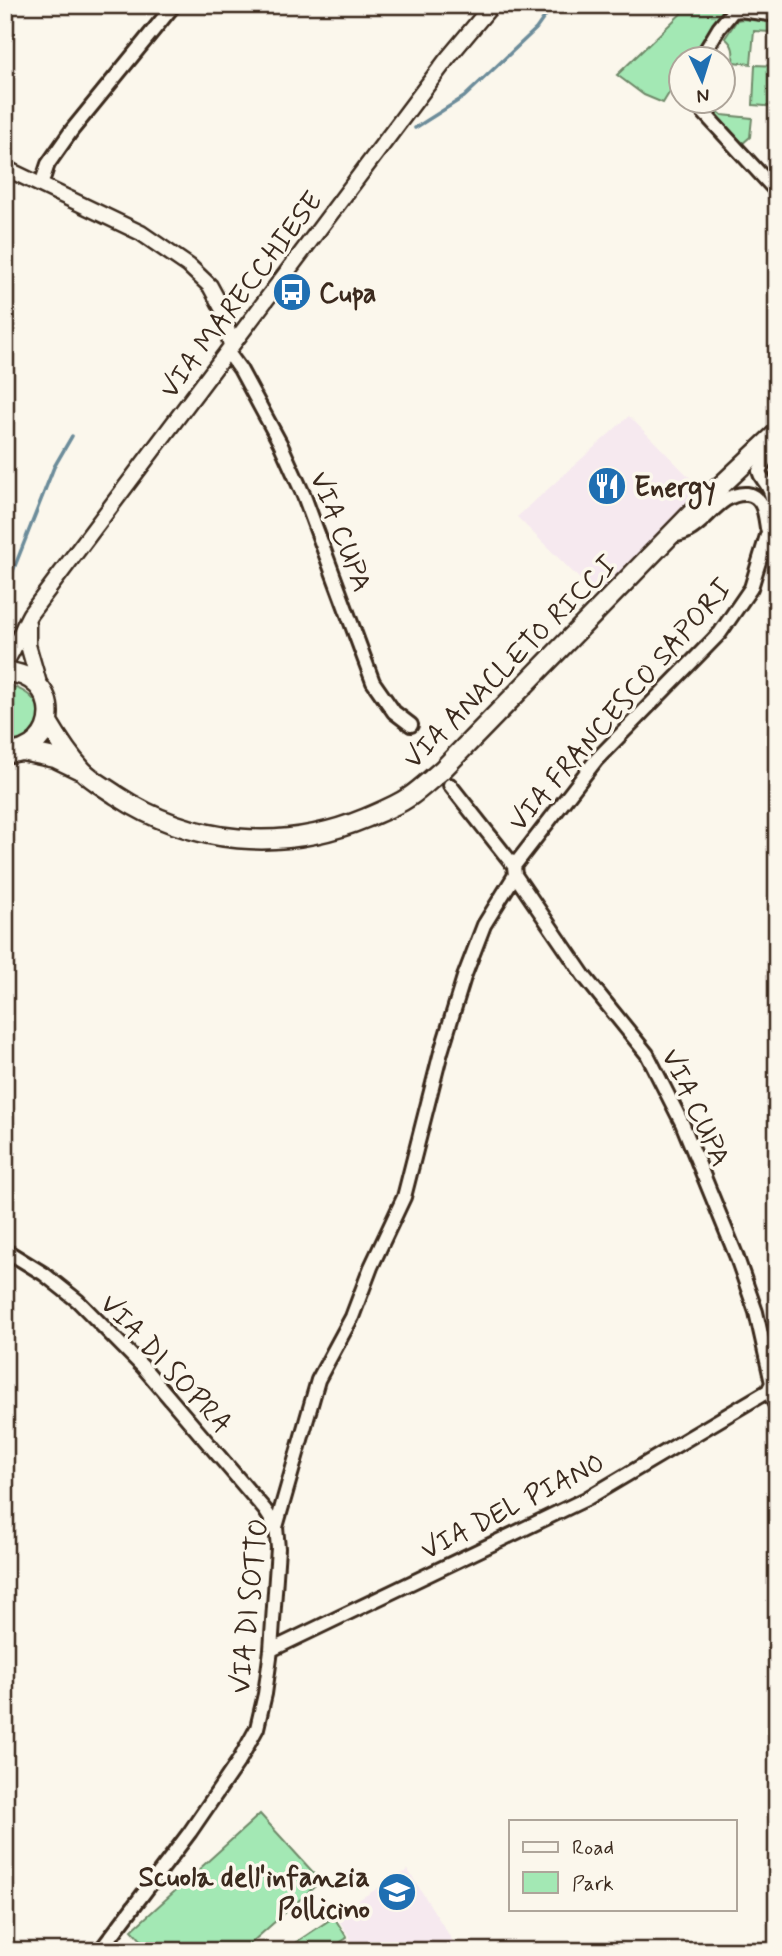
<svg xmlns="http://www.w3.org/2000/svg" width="782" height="1956" font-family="Mynerve,sans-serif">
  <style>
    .built { fill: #f6e9ef }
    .green { fill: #a3e8b4; stroke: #6f8969; stroke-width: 2 }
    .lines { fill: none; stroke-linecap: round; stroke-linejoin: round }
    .stream { stroke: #6c8c9a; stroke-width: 3.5 }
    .minor-casing { stroke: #3b2a1e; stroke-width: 18 }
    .tertiary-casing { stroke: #3b2a1e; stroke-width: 19 }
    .primary-casing { stroke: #3b2a1e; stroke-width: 23 }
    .minor { stroke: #fbf7ec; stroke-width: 12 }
    .tertiary { stroke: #fbf7ec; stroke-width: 14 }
    .primary { stroke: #fbf7ec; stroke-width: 18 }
    .labels { text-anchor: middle; stroke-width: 7; stroke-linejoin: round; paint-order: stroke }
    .poi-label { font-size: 28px; font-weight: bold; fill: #3b2a1e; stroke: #fbf7ec; text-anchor: start }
    .street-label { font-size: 28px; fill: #3b2a1e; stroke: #fbf7ec }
  </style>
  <rect width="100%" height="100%" fill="#fbf7ec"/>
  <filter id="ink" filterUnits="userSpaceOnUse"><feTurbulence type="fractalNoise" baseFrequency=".0143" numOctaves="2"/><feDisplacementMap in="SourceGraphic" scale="14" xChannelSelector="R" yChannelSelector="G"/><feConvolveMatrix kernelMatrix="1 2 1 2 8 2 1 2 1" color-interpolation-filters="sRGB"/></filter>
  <g filter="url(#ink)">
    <path class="built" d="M629,416L702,490L598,597L517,517Z
      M408,1870L459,1951H358L335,1914Z"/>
    <path class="green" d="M690,5H726L690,59L680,60V75L663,103L644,95L617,75Z
      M742,19L771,22L770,32L754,31L751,64L733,62C734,52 734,45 725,38L737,20Z
      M755,65L777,66V107L753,105Z
      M705,102H715L716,110L722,115L752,118L750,137L742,144Z
      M8,686C33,690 51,713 31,735C29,736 24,742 22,743C18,745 10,745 5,746V687Z
      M260,1814L321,1881L242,1951H151L132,1930Z
      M334,1917L347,1938L326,1951H283Z"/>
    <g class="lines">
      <path class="stream" d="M415,128L464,97L536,29L553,5
        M5,591L54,467L72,436"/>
      <g class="minor-casing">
        <path id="minor" d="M700,60L719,28L733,11L740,10L777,15
          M694,102L777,192
          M41,185L48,164L72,130L174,5
          M227,351L240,369L280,443L304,496L373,682L394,712L411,725
          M672,536C677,535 683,534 688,531C708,521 721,492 747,494C764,496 765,515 767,528
          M450,785L514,866L515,875L584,976L647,1054L682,1123L736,1255L756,1312L772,1383L768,1391
          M514,866L596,760L720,633L751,588L772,519C773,508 774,497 768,487C765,480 761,479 759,471L768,456L777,448
          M5,1250L44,1274L78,1301L143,1367L265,1510L276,1527
          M768,1391L777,1407
          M271,1650L586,1499L768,1391
          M100,1951L190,1832L240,1759L257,1728L265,1694L271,1650L278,1548L276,1527L318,1380L352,1317L371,1267L404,1197L441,1052L464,977L484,925L515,875"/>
      </g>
      <g class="tertiary-casing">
        <path id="tertiary" d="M5,168L141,233L189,266L210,286L223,310L231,346
          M28,623V645L40,687
          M5,663C16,648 21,630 30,614L447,59L492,5"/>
      </g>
      <g class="primary-casing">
        <path id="primary" d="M5,672C64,674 62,753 5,753
          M48,722C58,739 69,756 82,770C91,780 105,787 116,795C192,845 282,853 366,818C380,812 396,806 409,797C420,790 431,779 442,770L694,511L777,433
          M22,751L55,758L78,769"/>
      </g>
      <use href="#minor" class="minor"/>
      <use href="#tertiary" class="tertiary"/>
      <use href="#primary" class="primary"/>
    </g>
  </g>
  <defs>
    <g id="bus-disc" transform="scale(2.0125)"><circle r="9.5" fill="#1f6fb2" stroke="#fbf7ec"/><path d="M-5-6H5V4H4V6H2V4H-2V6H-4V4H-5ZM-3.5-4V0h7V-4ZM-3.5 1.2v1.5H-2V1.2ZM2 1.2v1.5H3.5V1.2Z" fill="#fff"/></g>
    <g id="restaurant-disc" transform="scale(2.0125)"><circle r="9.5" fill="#1f6fb2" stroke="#fbf7ec"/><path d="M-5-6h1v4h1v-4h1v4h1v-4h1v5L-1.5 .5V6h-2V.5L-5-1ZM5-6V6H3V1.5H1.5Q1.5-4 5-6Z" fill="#fff"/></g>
    <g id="school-disc" transform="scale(2.0125)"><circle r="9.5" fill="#1f6fb2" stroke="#fbf7ec"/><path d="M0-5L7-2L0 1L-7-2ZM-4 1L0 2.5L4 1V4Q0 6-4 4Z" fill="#fff"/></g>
  </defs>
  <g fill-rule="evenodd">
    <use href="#bus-disc" x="292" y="292"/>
    <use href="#restaurant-disc" x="607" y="486"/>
    <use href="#school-disc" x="397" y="1892"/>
  </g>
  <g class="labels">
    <g class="poi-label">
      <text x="319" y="302">Cupa</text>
      <text x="634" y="496">Energy</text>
      <text x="370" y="1886" text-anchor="end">Scuola dell'infanzia<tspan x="370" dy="32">Pollicino</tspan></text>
    </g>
    <g class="street-label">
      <text transform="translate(240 294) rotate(-53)" y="10">VIA MARECCHIESE</text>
      <text transform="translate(342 531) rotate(69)" y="10">VIA CUPA</text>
      <text transform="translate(509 661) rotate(-45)" y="10">VIA ANACLETO RICCI</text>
      <text transform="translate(619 704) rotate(-49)" y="10">VIA FRANCESCO SAPORI</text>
      <text transform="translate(697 1107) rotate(65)" y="10">VIA CUPA</text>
      <text transform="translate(167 1363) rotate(47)" y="10">VIA DI SOPRA</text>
      <text transform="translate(512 1505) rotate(-27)" y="10">VIA DEL PIANO</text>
      <text transform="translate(248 1606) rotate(-84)" y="10">VIA DI SOTTO</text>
    </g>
  </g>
  <rect width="782" height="1956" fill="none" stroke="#fbf7ec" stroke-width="28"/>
  <rect x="14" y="14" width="754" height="1928" fill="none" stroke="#3b2a1e" stroke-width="2.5" filter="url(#ink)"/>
  <rect x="509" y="1820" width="228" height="91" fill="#fbf7ec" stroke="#aea59a" stroke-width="2"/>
  <rect x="523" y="1842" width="35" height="10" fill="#fbf7ec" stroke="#aea59a" stroke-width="2"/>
  <text x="572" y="1854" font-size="21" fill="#3b2a1e">Road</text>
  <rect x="523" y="1872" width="35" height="21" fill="#a3e8b4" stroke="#aea59a" stroke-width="2"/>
  <text x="572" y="1890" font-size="21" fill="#3b2a1e">Park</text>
  <g transform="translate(702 80) rotate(176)"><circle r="33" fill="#fbf7ec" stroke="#aea59a" stroke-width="2"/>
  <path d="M0-5L12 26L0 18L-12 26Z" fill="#1f6fb2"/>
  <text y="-10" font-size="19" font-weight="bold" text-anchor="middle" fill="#3b2a1e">N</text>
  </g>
</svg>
